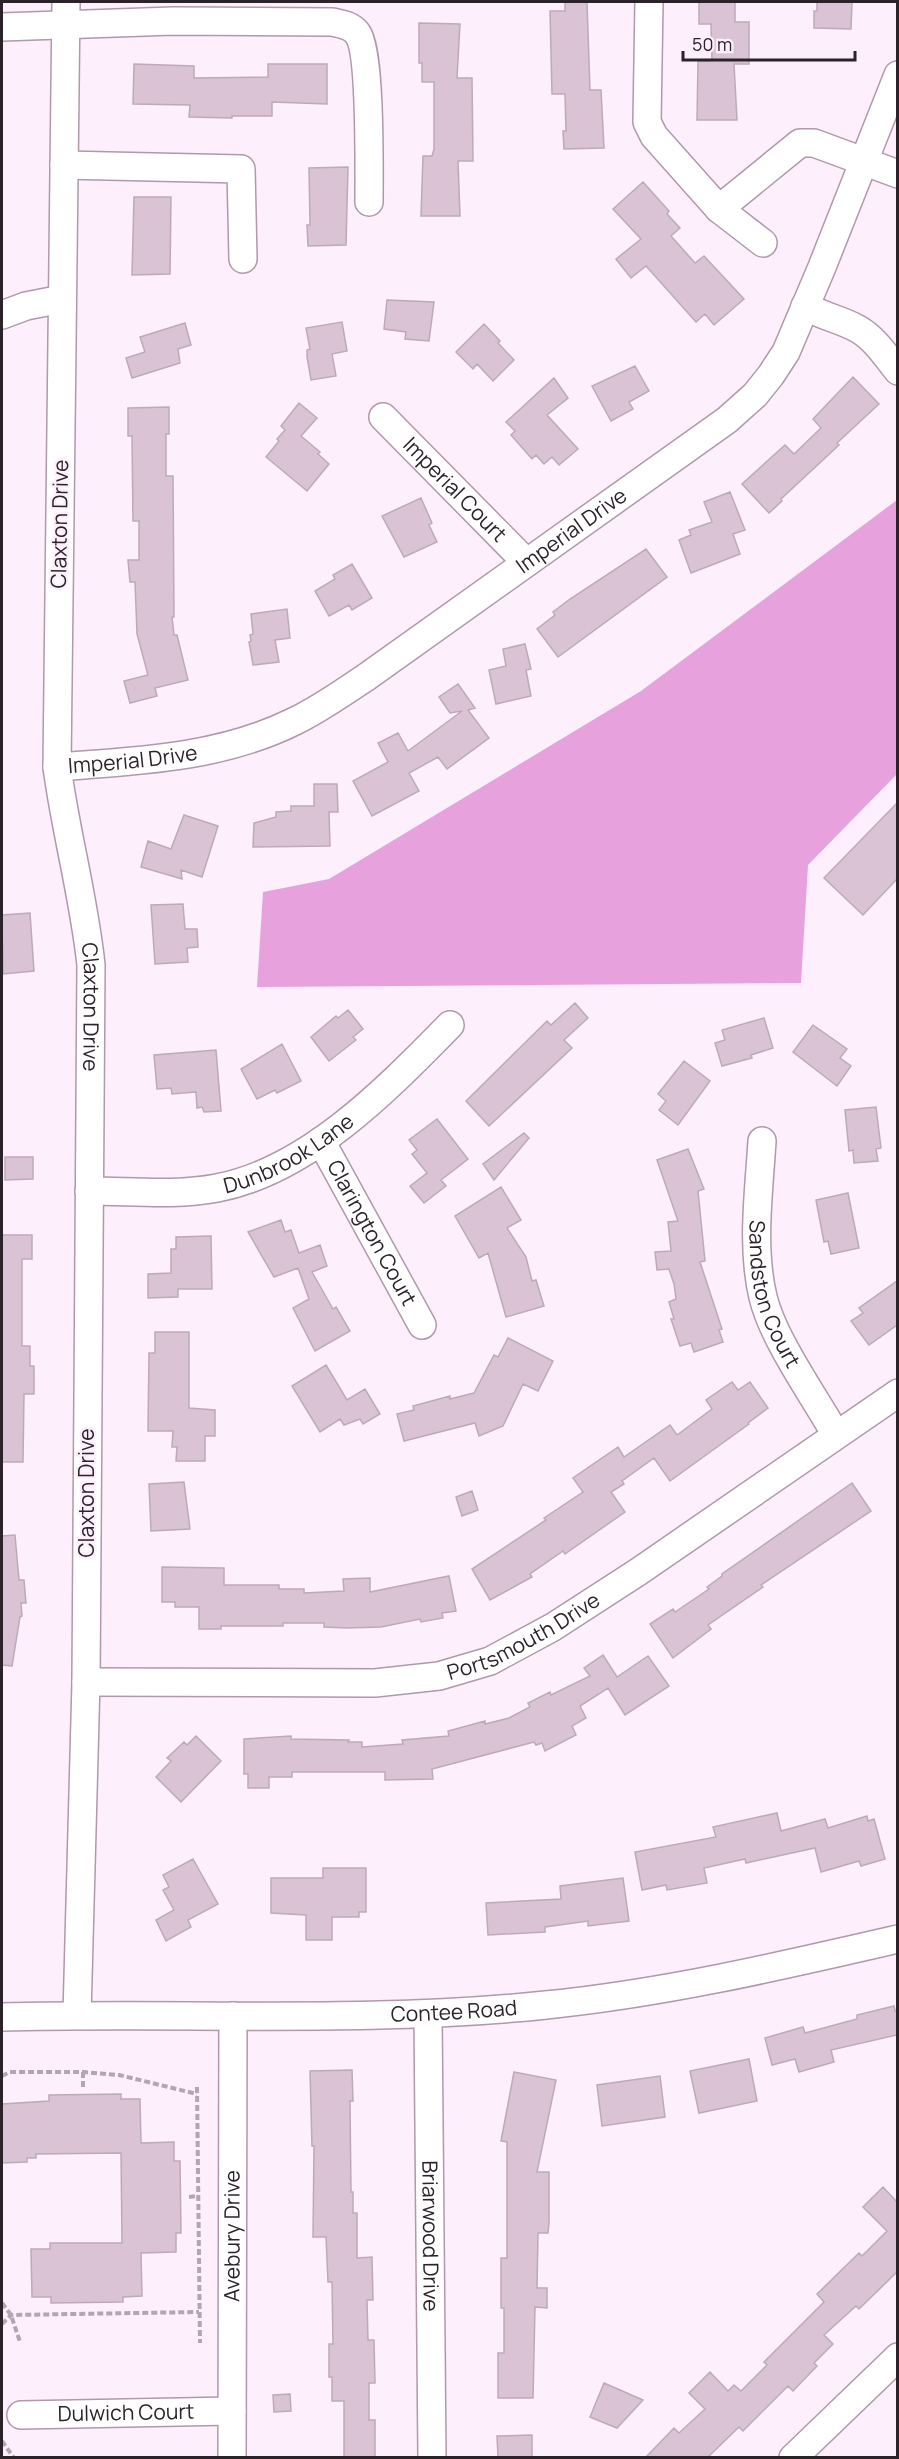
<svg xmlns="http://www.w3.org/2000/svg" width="899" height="2459" font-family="Manrope,sans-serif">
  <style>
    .forest { fill: #e7a2de }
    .building { fill: #d9c3d5; stroke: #bea9bb; stroke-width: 1.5 }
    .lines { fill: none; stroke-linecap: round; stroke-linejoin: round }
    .minor-casing { stroke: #af99ab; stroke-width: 30 }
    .path { stroke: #b2a6b1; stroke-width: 4; stroke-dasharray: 6 3; stroke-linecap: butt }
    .minor { stroke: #fff; stroke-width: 27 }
    .labels { text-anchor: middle; stroke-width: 5; stroke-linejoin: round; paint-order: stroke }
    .street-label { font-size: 21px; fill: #2b222a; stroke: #fdeffb }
  </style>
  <rect width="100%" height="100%" fill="#fdeffb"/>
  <path class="forest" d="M897,500V774L808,865L801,983L257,987L263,892L329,879L641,691Z"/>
  <path class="building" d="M565,2H587L590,90H601L604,148L564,149L563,131H566L565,94H552L550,11H565Z
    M699,2H735V22H749V64H734L737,120H697L698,61H712L711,24H699Z
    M817,2H852L851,29L814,28V11H817Z
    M419,23L460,24L457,78H472L473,161H458L460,216H421L423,156H432L434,149V82H422V63H419Z
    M134,64L194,66V78L268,77V64H327V104L272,102V116H232V118L189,117L190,105L133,104Z
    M348,167L346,245L308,246L307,225H310L309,168Z
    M643,182L669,211L667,214L680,228L671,236L695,263L704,256L744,299L714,325L705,314L696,322L646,266L631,278L616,259L641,239L613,209Z
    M134,197H171L170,274L132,275Z
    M387,300L434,302L429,341L405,339L406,332L384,329Z
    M342,322L347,351L332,354L336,376L311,380L307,357V350L310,349L306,328Z
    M185,323L191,345L178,349L180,363L132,378L126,358L145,352L140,337Z
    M484,324L500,341L498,343L514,360L493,381L477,364L473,369L456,352Z
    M635,366L649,391L629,402L633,409L611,421L592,386Z
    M853,377L879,404L837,443L839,445L781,499L782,501L769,513L742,484L785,445L794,454L821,428L813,419Z
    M554,378L568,398L547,415L578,449L559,465L552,457L544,464L536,455L532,459L511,435L515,431L506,422Z
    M299,403L317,418L301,436L320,452L318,454L329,464L307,491L266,457L279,441L277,439L285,430L281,426Z
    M169,407V434H166V476H173L174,617H172L174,635H177L188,680L155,688L157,696L130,703L124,681L148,675L137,634L135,582H130L128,560H139V521H133L132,436H128V408Z
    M730,492L745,530L733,534L740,554L691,573L679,540L691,535L689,530L712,522L704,502Z
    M421,498L432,523L429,525L437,542L404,557L382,516Z
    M646,549L667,577L558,657L537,629L555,615L553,612L570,599Z
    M352,564L372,598L352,610L349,605L329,616L315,591L335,579L333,575Z
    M287,609L290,638L275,640L279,662L253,665L249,642L251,641L250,635L253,634L251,614Z
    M525,644L531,669L526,670L531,696L496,704L489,670L506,666L503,649Z
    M458,684L475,708L468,710L489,738L447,769L438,757L409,773L419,791L372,816L353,781L388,762L378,743L398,733L408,751L462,711L450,713L439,697Z
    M314,784H337L338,812H329L330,846L253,847L254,823L276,817V812L291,811V806H314Z
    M897,803V879L863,915L824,878Z
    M184,815L218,826L202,877L181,870L182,879L141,867L148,841L171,849Z
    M183,904L185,929H197L198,947L187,948L188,962L155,964L151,905Z
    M30,913L34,971L3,974L2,915Z
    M575,1003L588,1018L564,1040L572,1048L489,1126L466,1101L547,1021L551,1025Z
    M348,1010L363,1029L353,1037L356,1040L329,1061L311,1037L336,1016L338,1018Z
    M764,1018L773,1048L751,1055L752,1058L722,1066L715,1043L725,1040L722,1030Z
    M813,1025L847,1049L840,1058L851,1066L837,1086L793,1052Z
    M282,1044L301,1081L277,1093L275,1090L257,1099L241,1069Z
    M216,1050L221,1111L204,1112L202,1107L197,1108L196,1092L172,1094L171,1088L157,1089L154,1055Z
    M684,1061L710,1081L678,1125L659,1110L666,1101L658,1094Z
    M876,1107L881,1148L876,1149L878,1161L854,1163L853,1150L849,1151L845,1110Z
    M437,1119L468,1159L441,1180L446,1186L424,1203L410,1186L427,1173L412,1154L417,1150L409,1140Z
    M524,1133L529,1138L494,1180L483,1164Z
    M688,1149L704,1189L698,1191L705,1261L700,1262L722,1329L719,1330L723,1342L694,1352L691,1343L680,1346L671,1319H674L669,1302L676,1299L674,1284L669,1269L657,1270L655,1252L671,1251L668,1222L678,1221L657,1160Z
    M5,1157H33V1179L5,1180Z
    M501,1187L521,1220L507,1228L526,1257L532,1281L536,1280L544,1306L506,1317L488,1253L479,1258L455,1216Z
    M848,1193L859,1248L831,1254L828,1241L824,1242L816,1200Z
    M281,1220L285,1232L291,1230L299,1253L320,1245L327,1266L312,1272L333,1309L336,1307L350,1331L315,1351L293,1308L309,1299L298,1268L274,1277L248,1232Z
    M2,1235H32V1259H22V1346H30V1366H34V1394H24L23,1462H2Z
    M211,1236L212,1289H178V1297L148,1298V1274L171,1273V1249H176V1237Z
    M897,1281V1325L869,1345L851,1321L863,1313L859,1308Z
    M155,1332H189V1408L215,1410V1436H205V1461H176L177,1447H172L173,1431H148L149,1353H155Z
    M508,1338L553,1361L538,1391L523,1384L503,1426L479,1436L475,1423L404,1441L397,1414L414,1410L413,1406L450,1396V1399L474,1393L494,1355L498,1357Z
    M326,1365L347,1400L365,1389L380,1414L363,1424L360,1419L344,1425L340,1419L320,1432L292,1386Z
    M732,1382L738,1390L750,1382L768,1408L748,1423L749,1424L670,1481L654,1458L622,1481L624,1484L611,1492L625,1512L565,1554L563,1551L530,1574L532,1577L490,1600L472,1569L546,1520L544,1518L583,1492L573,1478L618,1447L624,1457L670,1425L677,1435L712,1409L706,1400Z
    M184,1482L190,1529L151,1531L149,1484Z
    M852,1483L871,1511L761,1585L763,1587L708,1625L711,1629L673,1658L650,1624L673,1609L675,1612L709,1589L707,1587L722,1576V1574Z
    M472,1491L478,1510L462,1516L456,1497Z
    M15,1535L19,1580H24L26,1603H21L22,1616L20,1617L12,1666L2,1665V1536Z
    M162,1567L224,1568V1585H279V1589H304V1593L344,1591L343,1579L370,1578V1592L449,1576L456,1611L442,1613L443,1618L421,1622L420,1619L381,1627L346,1628L324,1627V1623H283V1626H221V1629H199V1607H175V1602H162Z
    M603,1655L617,1677L648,1656L669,1686L625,1715L608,1688L580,1706L586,1718L572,1726L576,1735L545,1751L542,1743L536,1745L534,1742L432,1769L433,1779L385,1780V1772H292V1777H269V1788H248V1774H244V1739L291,1736V1739L349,1740L348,1742H362V1747L403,1744L402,1740L449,1736L448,1731L485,1721V1724L509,1718L530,1707L528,1703L550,1692L551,1695L590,1676L584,1668Z
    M196,1736L221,1761L181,1802L156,1777L171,1761L167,1758L184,1742L187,1745Z
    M777,1813L781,1831L825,1819L828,1828L867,1816L868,1821L874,1819L885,1859L861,1866L859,1861L821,1872L815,1848L746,1863L745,1859L704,1868L707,1883L667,1890L666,1885L642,1890L635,1852L716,1837L713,1827Z
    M193,1859L218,1904L188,1920L191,1927L166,1941L156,1920L174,1910L163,1890L169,1887L163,1875Z
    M323,1868H366V1912H359V1917H332V1940H306V1915L271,1913V1878H323Z
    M623,1878L629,1921L588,1926V1921L545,1927V1932L488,1935L486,1903L561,1899L560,1886Z
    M894,2006L895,2011H897V2035L831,2050L834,2062L799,2072L795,2059L772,2065L765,2038L803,2027L805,2033L857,2019V2015Z
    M749,2059L757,2101L699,2113L690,2071Z
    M352,2070L353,2101H350L351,2192H353V2213H357V2258L372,2257L373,2300H367L368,2340H374L375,2383H369V2420H375V2457H344V2401H332V2377H329V2344H333L332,2282H328L326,2237H313L314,2146H312L310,2071Z
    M514,2072L556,2080L537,2172H549V2223L548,2233H538L537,2288H547V2308L535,2307L533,2398H498V2353H504V2308H501V2258H507V2142L501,2141Z
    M660,2076L665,2117L602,2126L597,2085Z
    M121,2094V2099H140L141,2143L174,2142V2161H180L181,2233H176V2252L141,2253L142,2296L123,2297V2302L51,2303V2297H32L31,2249H50V2243H122L121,2153L36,2154V2158H27V2162L2,2163V2104L49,2101V2095Z
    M883,2187L897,2202V2272L859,2309L856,2306L824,2335L833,2344L814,2363L817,2366L793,2391L788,2386L743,2431L739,2427L708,2457H646L674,2428L679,2433L705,2409L689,2393L710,2372L728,2391L734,2385L741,2391L767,2365L764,2362L824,2302L817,2294L859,2253L862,2256L887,2231L863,2207Z
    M604,2383L643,2400L617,2428L590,2417Z
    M290,2394L291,2411L274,2412L273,2395Z
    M532,2435V2457H498L497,2436Z"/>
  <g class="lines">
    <g class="minor-casing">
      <g id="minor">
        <path id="s1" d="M66,2L57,767C66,834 84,898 91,965L86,1682L77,2015"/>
        <path d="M649,2L647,122L654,136L719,209L763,243"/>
        <path d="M2,27L173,21L332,22C341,24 351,25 357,33C371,50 369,173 369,202"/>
        <path d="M64,165L241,169L243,259"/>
        <path d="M719,209L800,143H814L898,174"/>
        <path d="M805,306C824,317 840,319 858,329C874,338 886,356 898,371"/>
        <path d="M2,315L26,306L62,299"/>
        <path id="s2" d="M383,417L526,562"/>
        <path id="s3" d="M57,767C138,761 221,758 295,721C320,709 342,693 365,678L727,420L755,395L771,375L786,352L822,267L898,75"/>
        <path id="s4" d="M321,1141L422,1325"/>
        <path id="s5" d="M762,1141C759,1191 751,1247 763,1297C773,1339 814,1396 836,1435"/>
        <path id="s6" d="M89,1191C131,1191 176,1196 217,1188C308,1171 387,1089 450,1025"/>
        <path id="s7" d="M86,1682L375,1683L439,1676L490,1661L553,1627L638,1572L898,1393"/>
        <path id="s8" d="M428,2014L432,2458"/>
        <path id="s9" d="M2,2017C183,2012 365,2024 546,2005C665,1993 781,1966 898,1939"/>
        <path id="s10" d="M21,2415L232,2411"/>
        <path id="s11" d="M232,2458L233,2016"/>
        <path d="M793,2458L898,2357"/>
      </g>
    </g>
    <path class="path" d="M83,2072V2090
      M2,2076L10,2072H83L119,2075L197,2094
      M197,2087L200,2343
      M189,2197L198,2196
      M2,2303L11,2315L20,2342
      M2,2324L11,2315L199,2312
      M2,2441L14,2458"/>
    <use href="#minor" class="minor"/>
  </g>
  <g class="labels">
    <g class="street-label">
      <text dy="7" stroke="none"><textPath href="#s2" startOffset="102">Imperial Court</textPath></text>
      <text transform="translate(60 524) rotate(-89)" y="7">Claxton Drive</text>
      <text dy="7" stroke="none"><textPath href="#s3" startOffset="580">Imperial Drive</textPath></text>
      <text dy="7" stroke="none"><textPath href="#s3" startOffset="76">Imperial Drive</textPath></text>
      <text dy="7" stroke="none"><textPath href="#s1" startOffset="1008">Claxton Drive</textPath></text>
      <text dy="7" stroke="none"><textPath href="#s6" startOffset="208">Dunbrook Lane</textPath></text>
      <text dy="7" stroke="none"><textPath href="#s4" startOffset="105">Clarington Court</textPath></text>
      <text dy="7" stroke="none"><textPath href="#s5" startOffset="156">Sandston Court</textPath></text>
      <text transform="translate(87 1493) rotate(-90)" y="7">Claxton Drive</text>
      <text dy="7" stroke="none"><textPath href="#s7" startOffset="447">Portsmouth Drive</textPath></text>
      <text dy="7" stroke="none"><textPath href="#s9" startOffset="452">Contee Road</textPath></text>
      <text dy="7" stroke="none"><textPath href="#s8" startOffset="222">Briarwood Drive</textPath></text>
      <text dy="7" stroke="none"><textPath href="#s11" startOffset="222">Avebury Drive</textPath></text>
      <text dy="7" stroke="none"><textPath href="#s10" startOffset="105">Dulwich Court</textPath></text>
    </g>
  </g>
  <rect width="899" height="2459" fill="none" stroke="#2b222a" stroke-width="6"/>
  <path d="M683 51v9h172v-9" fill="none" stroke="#2b222a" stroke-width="3"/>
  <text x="692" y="51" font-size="18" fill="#2b222a" stroke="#fdeffb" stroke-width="4.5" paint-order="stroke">50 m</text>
</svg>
